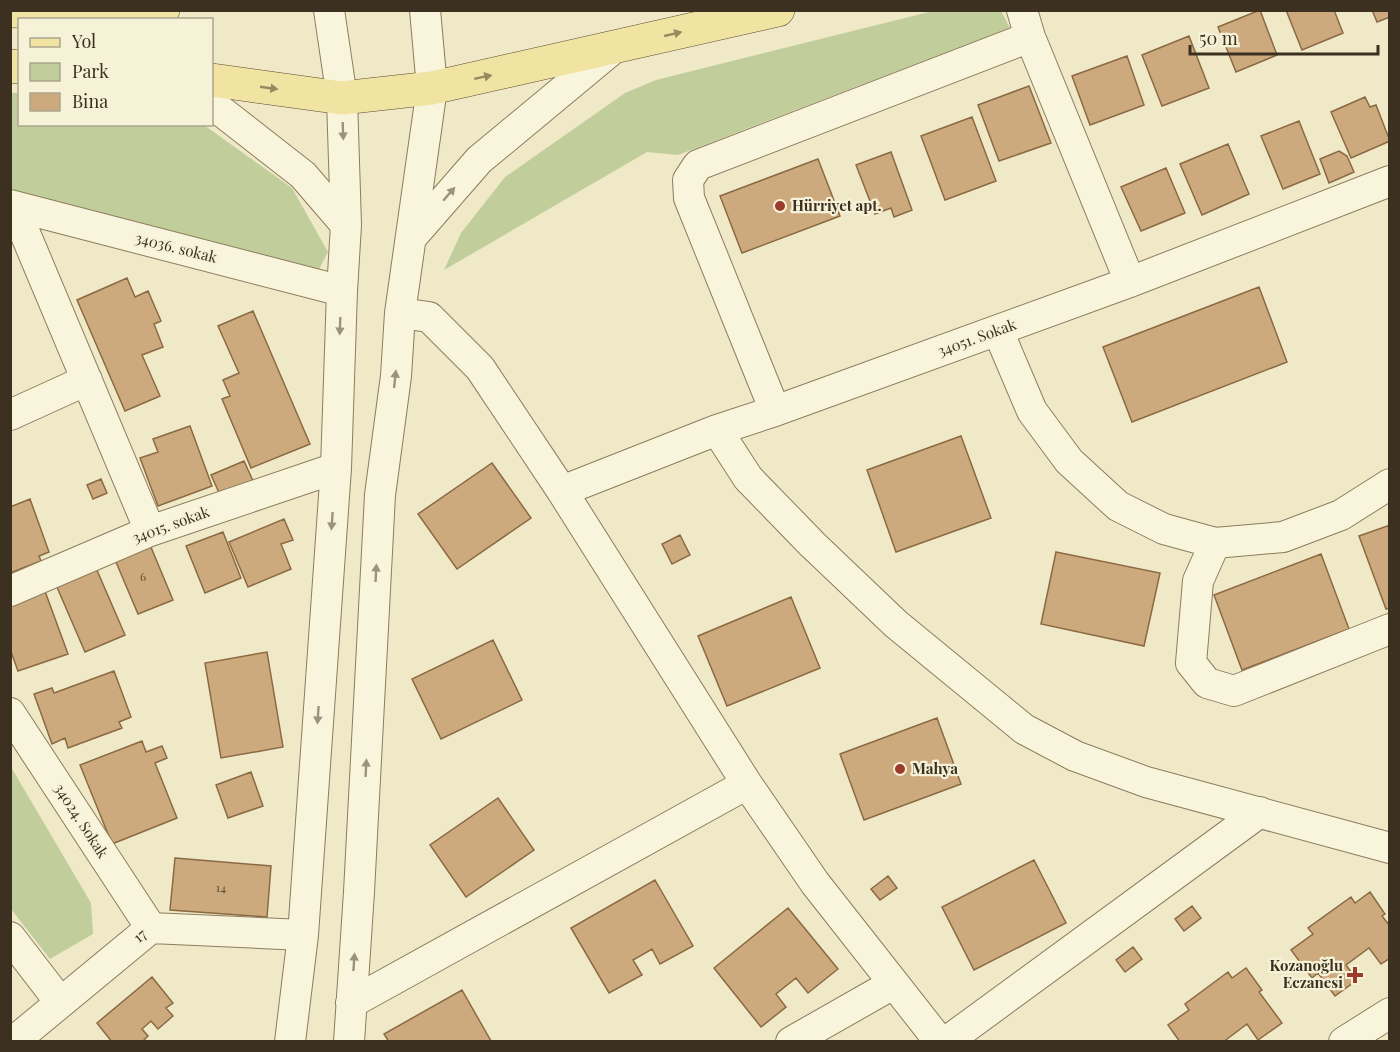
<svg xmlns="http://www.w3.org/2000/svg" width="1400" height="1052" font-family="'Playfair Display',serif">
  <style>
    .green { fill: #c1ce9b }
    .building { fill: #cdaa7e; stroke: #8b6942; stroke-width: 1.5 }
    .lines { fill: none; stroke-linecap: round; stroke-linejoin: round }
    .minor-casing { stroke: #8c7c5d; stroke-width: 32 }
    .major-casing { stroke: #5a4930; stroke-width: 34 }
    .minor { stroke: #f9f5dc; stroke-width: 30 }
    .major { stroke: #f1e3a1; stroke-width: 33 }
    .oneway { fill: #968a60 }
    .oneway2 { fill: #9a937e }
    .poi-dot { fill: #9b3b2c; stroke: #f6f2d8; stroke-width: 2 }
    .labels { text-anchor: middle; stroke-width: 4.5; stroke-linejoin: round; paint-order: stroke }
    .number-label { font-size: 12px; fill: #604f38 }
    .poi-label { font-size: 15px; font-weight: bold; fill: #3c3120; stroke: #f6f2d8; text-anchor: start }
    .street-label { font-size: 15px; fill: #3c3120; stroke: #f6f2d8 }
  </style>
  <rect width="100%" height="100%" fill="#efe9c8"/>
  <path class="green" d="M937,10L1001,11L1010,28L678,155L647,152L444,270L461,233L505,177L625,93L656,80Z
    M10,93H19L20,124L204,125L292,188L328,252L318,271L11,205Z
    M11,767L91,903L93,934L50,959L11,909Z"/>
  <path class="building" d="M1260,10L1277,55L1236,72L1218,27Z
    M1286,10H1334L1343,33L1302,50Z
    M1372,10H1390V17L1377,22Z
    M1189,36L1209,88L1162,106L1142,55Z
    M1127,56L1144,105L1090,125L1072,76Z
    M1029,86L1051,143L999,161L978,105Z
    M1365,97L1370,107L1376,105L1390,141L1351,158L1331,112Z
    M972,117L996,181L945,200L921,136Z
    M1299,121L1320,174L1283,189L1261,136Z
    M1228,144L1249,194L1202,215L1180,164Z
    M1339,151L1347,156L1354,172L1329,183L1320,159Z
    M891,152L912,210L894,217L891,208L875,214L856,165Z
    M818,159L840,216L742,253L720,196Z
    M1166,168L1185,213L1141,231L1121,187Z
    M127,278L135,297L148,291L161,321L154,324L163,347L142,355L160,396L125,411L77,300Z
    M1259,287L1287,362L1132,422L1103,347Z
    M253,311L310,444L251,468L222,399L230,396L223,380L239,373L218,326Z
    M190,426L212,486L158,506L140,458L158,452L153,439Z
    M961,436L991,518L896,552L867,470Z
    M244,461L254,483L221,497L211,475Z
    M492,463L531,518L457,569L418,514Z
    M101,479L107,493L93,499L87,485Z
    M30,499L49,552L39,556L41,561L10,573V507Z
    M284,519L293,540L281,544L291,569L248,587L229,542Z
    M1390,525V608L1386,609L1359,536Z
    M223,532L241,578L205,593L186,546Z
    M680,535L690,555L672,564L662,544Z
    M148,540L173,600L138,614L113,555Z
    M1056,552L1160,573L1144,646L1041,624Z
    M1321,554L1349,629L1242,670L1214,595Z
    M93,561L125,635L85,652L53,578Z
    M42,583L68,654L18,671L10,649V594Z
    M791,597L820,668L727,706L698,636Z
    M493,640L522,700L441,739L412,679Z
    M267,652L283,747L221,758L205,663Z
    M114,671L131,717L119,722L122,728L68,748L65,738L52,744L34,694L52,688L54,693Z
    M937,718L961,784L864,820L840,754Z
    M142,741L146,752L162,746L167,758L155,763L177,818L112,844L80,765Z
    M251,772L263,806L228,818L216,785Z
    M498,798L534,850L466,897L430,845Z
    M175,858L271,866L267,917L170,910Z
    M1034,860L1066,923L974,970L942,907Z
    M888,876L897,888L880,900L871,889Z
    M655,880L693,946L660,964L652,949L633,960L642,975L609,993L571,928Z
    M1370,892L1385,914L1382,916L1390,926V958L1381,964L1369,948L1346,965L1357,980L1335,996L1318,973L1312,978L1291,950L1313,934L1308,928L1351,897L1355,903Z
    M1192,906L1201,918L1184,931L1175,919Z
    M788,908L838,969L808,993L796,978L776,994L786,1007L761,1027L714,968Z
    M1133,947L1142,959L1125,972L1116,960Z
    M1246,968L1262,990L1259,992L1282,1023L1258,1040L1247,1024L1223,1042H1180L1168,1025L1189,1010L1185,1004L1228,972L1232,978Z
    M152,977L173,1003L166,1008L173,1016L158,1029L151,1021L142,1029L148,1036L142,1042H112L97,1023Z
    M462,990L491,1041L389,1042L384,1034Z"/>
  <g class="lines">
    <g class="minor-casing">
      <path id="minor" d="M1022,10L1030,37L1130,282
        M212,104L303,175L346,225
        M10,205L342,291
        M14,207L150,531
        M411,238L479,160L614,48
        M400,313L429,317L480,368L562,491L747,784L815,883L940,1042
        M998,331L1032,411L1069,461L1118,506L1164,529L1215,543L1283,537L1341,515L1390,484
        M775,411L689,198L688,180L698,165L1030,37
        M10,415L87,380
        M717,430L748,478L812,544L896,624L1024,729L1075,756L1146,782L1390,848
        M562,491L717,430L775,411L1130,282L1390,181
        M1215,543L1198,581L1191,663L1207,683L1234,691L1390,629
        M10,591L150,531L336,468
        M10,713L151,928
        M10,937L60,1002
        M351,1003L747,784
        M13,1042L151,928L303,935
        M290,1042L303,935L336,468L342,291L346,225L342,98L329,10
        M349,1042L359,892L380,495L396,376L400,313L432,88L425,10
        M791,1042L893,984
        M946,1042L1260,812
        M1344,1042L1390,1013"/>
    </g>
    <g class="major-casing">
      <path id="major" d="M10,11L107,13L163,10
        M10,66L20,67
        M212,80L342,98L432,88L778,10"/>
    </g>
    <use href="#minor" class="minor"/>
    <use href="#major" class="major"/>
  </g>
  <defs><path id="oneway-solid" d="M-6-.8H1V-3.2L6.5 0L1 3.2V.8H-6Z" transform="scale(1.5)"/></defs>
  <g class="oneway">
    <use href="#oneway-solid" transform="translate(673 34) rotate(-13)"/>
    <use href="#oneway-solid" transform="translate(483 77) rotate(-12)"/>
    <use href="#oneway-solid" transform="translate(269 88) rotate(8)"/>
  </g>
  <g class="oneway2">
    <use href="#oneway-solid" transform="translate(343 131) rotate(88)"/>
    <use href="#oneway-solid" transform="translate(449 194) rotate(-49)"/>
    <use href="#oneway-solid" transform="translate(340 326) rotate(92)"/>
    <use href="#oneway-solid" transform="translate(395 379) rotate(-84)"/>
    <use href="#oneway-solid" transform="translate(332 521) rotate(94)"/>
    <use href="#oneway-solid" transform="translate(376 573) rotate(-87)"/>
    <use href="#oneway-solid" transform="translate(318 715) rotate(94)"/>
    <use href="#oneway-solid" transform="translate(366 768) rotate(-87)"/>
    <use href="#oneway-solid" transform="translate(354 962) rotate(-86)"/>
  </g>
  <g class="poi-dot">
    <circle cx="780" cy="206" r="6"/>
    <circle cx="900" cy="769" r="6"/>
    <path d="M1352 966h6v6h6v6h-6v6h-6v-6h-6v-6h6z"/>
  </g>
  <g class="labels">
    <g class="number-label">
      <text x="143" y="581">6</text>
      <text x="221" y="892">14</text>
    </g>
    <g class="poi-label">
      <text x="792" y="211">Hürriyet apt.</text>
      <text x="912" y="774">Mahya</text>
      <text x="1343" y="971" text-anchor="end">Kozanoğlu<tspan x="1343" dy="17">Eczanesi</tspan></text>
    </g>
    <g class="street-label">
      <text transform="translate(176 248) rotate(14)" y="5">34036. sokak</text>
      <text transform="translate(977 338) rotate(-20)" y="5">34051. Sokak</text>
      <text transform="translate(171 525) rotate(-20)" y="5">34015. sokak</text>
      <text transform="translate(81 821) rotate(57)" y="5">34024. Sokak</text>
      <text transform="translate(140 936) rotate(-39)" y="5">17</text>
    </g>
  </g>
  <rect width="1400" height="1052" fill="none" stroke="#3c3120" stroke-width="24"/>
  <rect x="18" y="18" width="195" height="108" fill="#f6f2d8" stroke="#aca58e" stroke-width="1.5"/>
  <rect x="30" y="38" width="30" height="9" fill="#f1e3a1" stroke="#aca58e" stroke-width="1.5"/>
  <text x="72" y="48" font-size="18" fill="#3c3120">Yol</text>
  <rect x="30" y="63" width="30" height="18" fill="#c1ce9b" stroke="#aca58e" stroke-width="1.5"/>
  <text x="72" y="78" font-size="18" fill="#3c3120">Park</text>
  <rect x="30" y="93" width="30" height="18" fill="#cdaa7e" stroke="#aca58e" stroke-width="1.5"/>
  <text x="72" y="108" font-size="18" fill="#3c3120">Bina</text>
  <path d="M1190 45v9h188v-9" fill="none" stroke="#3c3120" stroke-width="3"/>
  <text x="1199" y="45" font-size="18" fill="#3c3120" stroke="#f6f2d8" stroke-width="4.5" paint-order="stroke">50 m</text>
</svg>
